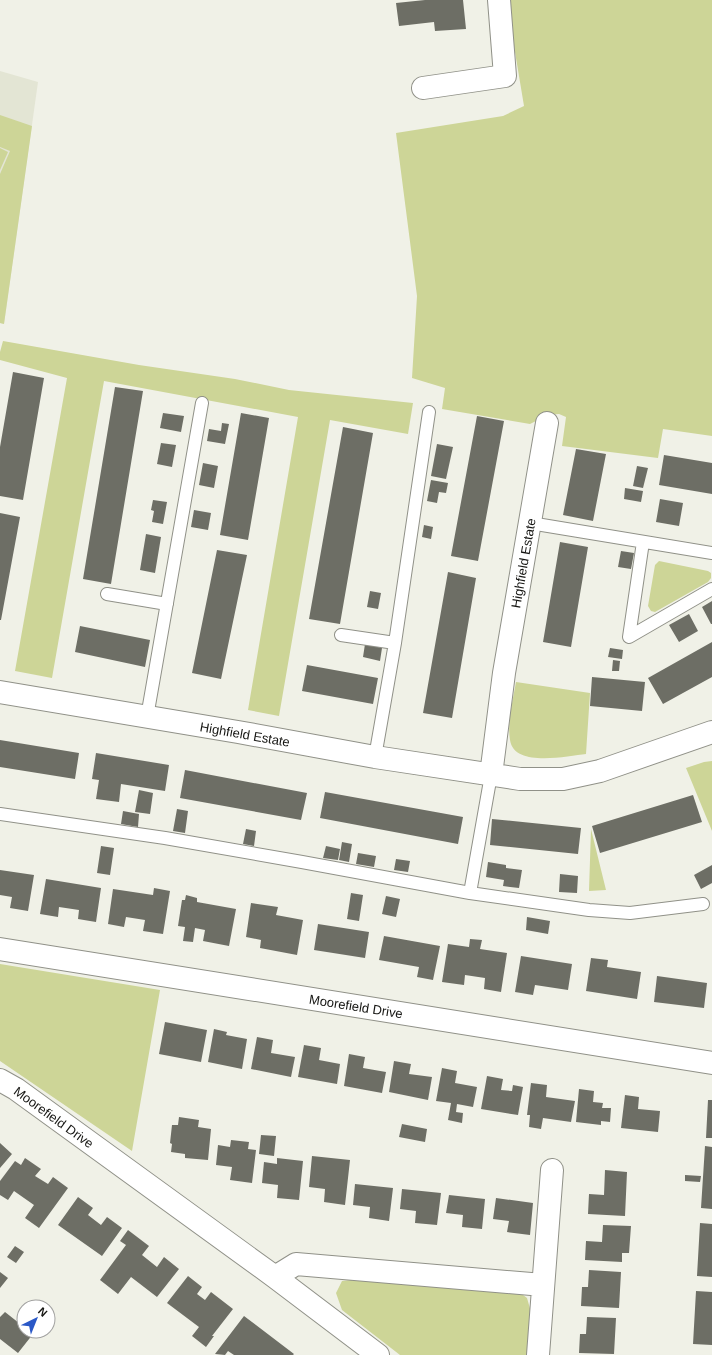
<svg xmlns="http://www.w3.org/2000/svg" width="712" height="1355" font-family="Arial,sans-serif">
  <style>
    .built { fill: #e3e5d4 }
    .green { fill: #cdd597 }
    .building { fill: #6d6e65 }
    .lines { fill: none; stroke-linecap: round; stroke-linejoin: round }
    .lane-casing { stroke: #909188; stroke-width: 14 }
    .street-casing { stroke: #909188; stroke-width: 24 }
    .lane { stroke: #fff; stroke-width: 12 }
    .street { stroke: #fff; stroke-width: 22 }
    .labels { text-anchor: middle; stroke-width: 3; stroke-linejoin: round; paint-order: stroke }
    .street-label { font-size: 13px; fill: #151512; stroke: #fff }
  </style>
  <rect width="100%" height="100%" fill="#f0f1e7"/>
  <path class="built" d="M0,71L38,82L4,324L0,323Z"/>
  <path class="green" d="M510,0H712V436L663,429L658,458L562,446L566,417L559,414L548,415L530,424L442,409L445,388L412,378L417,296L396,133L503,116L524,106L513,40Z
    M0,115L32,126L4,324L0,323V174L10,151L0,147Z
    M0,148L8,152L0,170Z
    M3,341L139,365L235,379L289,390L413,403L408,434L330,420L279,716L248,710L298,417L104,381L52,678L15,671L67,378L0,360V352Z
    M659,561L708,571L711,573V578L708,582L655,612L651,611L648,606L655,565Z
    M516,682L590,693L586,754C567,756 514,768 510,740C507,722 513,700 516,682Z
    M712,761V831L686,768L704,762Z
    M591,829L606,890L589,891Z
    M0,964L160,990L132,1151L0,1061Z
    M351,1280L519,1292L527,1298L531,1312L527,1355H400L342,1310L336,1293L342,1281Z"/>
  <path class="building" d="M425,0H463L466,29L435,31L434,22L399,26L396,3Z
    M13,372L44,378L23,500L0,496V447Z
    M115,387L143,391L111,584L83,579Z
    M163,413L184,416L181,432L160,428Z
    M241,413L269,418L248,540L220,535Z
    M477,416L504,421L478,561L451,556Z
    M222,423L229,424L225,444L207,441L209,429L221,431Z
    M343,427L373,433L340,624L309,619Z
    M161,443L176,445L172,467L157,464Z
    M437,444L453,447L446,479L431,476Z
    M576,449L606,454L593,521L563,515Z
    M664,455L712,463V494L659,485Z
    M203,463L218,466L214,488L199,485Z
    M637,466L648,468L643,488L633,486Z
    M431,480L448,483L446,493L439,492L437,503L427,501Z
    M625,488L643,491L641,502L624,499Z
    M660,499L683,503L679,526L656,522Z
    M153,500L167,502L163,524L152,522L154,511L151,510Z
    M194,510L211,513L208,530L191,527Z
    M0,513L20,517L1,620H0Z
    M424,525L433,527L431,539L422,537Z
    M146,534L161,537L155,573L140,570Z
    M560,542L588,547L571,647L543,642Z
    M217,550L247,555L221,679L192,673Z
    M621,551L634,553L631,569L618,567Z
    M448,572L476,578L452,718L423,713Z
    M370,591L381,593L378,609L367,607Z
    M712,601V624H711L702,607Z
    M689,614L698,631L679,642L669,625Z
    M80,626L150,640L145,667L75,652Z
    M712,642V677L663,704L648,678Z
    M365,644L382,648L380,661L363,657Z
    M610,648L623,650L622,659L608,657Z
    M613,660L620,661L619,671H612Z
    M307,665L378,678L373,704L302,691Z
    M592,677L645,682L642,711L590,706Z
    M0,740L79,753L75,779L0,767Z
    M96,753L169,765L165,791L121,784L119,802L96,799L99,780L92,779Z
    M185,770L307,793L301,820L180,798Z
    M139,790L153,793L150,814L135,812Z
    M325,792L463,817L458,844L320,818Z
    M693,795L702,822L600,853L592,826Z
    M177,809L188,811L185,833L173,831Z
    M123,811L139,814L138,827L121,824Z
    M492,819L581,828L578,854L490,845Z
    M246,829L256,831L254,846L243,844Z
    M342,842L352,844L349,862L339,860Z
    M101,846L114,848L110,875L97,873Z
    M326,846L340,849L338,860L323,858Z
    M358,853L376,856L374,867L356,864Z
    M396,859L410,861L408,872L394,870Z
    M488,862L506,865V868L522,870L519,888L503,886L504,880L486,877Z
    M712,865V883L701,889L694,875Z
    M0,870L34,875L28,911L10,908L12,897L0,895Z
    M560,874L578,876L577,893L559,892Z
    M46,879L101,888L96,922L78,919L79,910L59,907L58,917L40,914Z
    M154,888L170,891L163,934L143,931L145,920L126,917L124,927L108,924L113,889L153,895Z
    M351,893L363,895L359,921L347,919Z
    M186,895L197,898V902L236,909L229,946L203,941L205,930L195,928L193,942L183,941L185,927L178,926L182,900H185Z
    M386,896L400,899L396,917L382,914Z
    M251,903L278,907L276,915L303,920L297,955L260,948L261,940L246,937Z
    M527,917L550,921L548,934L526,930Z
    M318,924L369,932L365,958L314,950Z
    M384,936L440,946L433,980L417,977L419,967L379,960Z
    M470,939L482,940L480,949L507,953L501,992L484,989L485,978L465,975L464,985L442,982L448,944L469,947Z
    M521,956L572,964L568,990L535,985L533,995L515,992Z
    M591,958L608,960L607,967L641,972L637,999L586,991Z
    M657,976L707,983L704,1008L654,1002Z
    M165,1022L207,1030L201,1062L159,1054Z
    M214,1029L227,1032L226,1035L247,1039L242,1069L208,1062Z
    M257,1037L273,1040L271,1053L295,1057L291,1077L251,1069Z
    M304,1045L321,1048L319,1060L340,1064L337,1084L298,1077Z
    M349,1054L365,1057L363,1068L386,1072L382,1093L344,1086Z
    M394,1061L411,1064L409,1074L432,1077L428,1100L389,1092Z
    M442,1068L457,1071L455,1083L477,1087L473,1107L457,1104L456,1112L463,1113L462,1123L448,1120L451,1103L436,1101Z
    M487,1076L503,1079L501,1090L512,1091L513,1085L523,1087L518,1115L481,1109Z
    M531,1083L547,1085L546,1097L575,1101L571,1122L543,1118L541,1129L529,1127L530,1115H527Z
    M579,1089L594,1091L593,1102L603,1103L602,1108H611L610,1122L601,1121V1125L576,1122Z
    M625,1095L639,1097L638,1109L660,1111L658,1132L621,1128Z
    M708,1100H712V1138H706Z
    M179,1117L199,1120L198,1127L211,1129L208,1160L185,1158V1154L171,1152L172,1144L170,1143L172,1125H178Z
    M402,1124L427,1129L425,1142L399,1137Z
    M261,1135L276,1136L274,1156L259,1154Z
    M231,1140L249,1142L248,1149L256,1150L252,1183L230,1180L232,1167L216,1165L218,1145L230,1147Z
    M0,1143L12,1154L0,1168Z
    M705,1146L712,1147V1209L701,1208Z
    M312,1156L350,1160L345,1205L324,1202L325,1189L309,1187Z
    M25,1158L41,1169L35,1176L48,1184L53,1177L68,1188L39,1228L25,1218L34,1205L14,1191L8,1200L0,1195V1181L15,1161L21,1165Z
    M277,1158L303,1161L299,1200L277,1198L278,1185L262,1183L264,1162L277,1164Z
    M605,1170L627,1172L625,1216L588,1214L589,1194L604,1195Z
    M685,1175L701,1176L700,1182L685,1181Z
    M355,1184L393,1188L389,1221L369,1218L370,1207L353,1205Z
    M402,1189L441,1193L437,1225L415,1223L416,1211L400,1209Z
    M449,1195L485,1199L482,1229L462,1227L463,1215L446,1213Z
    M78,1197L93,1208L88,1215L101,1225L107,1217L122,1228L102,1256L58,1225Z
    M496,1198L533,1203L530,1235L507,1232L509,1221L493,1219Z
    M700,1223L712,1224V1277L697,1276Z
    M603,1225L631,1226L629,1253H622V1262L585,1260L586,1241L602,1242Z
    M128,1230L149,1246L142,1255L157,1267L164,1257L179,1269L157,1297L131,1277L118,1294L100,1280L126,1245L120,1241Z
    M15,1246L24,1252L16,1263L7,1257Z
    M589,1270L621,1272L619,1308L581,1306L582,1287H588Z
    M0,1272L8,1278L0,1288Z
    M188,1276L202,1287L197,1294L205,1300L211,1292L233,1309L212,1336H214L206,1347L192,1336L199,1327L167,1303Z
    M696,1291L712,1292V1345L693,1344Z
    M5,1312L24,1327V1331H29L33,1334L18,1353L0,1339V1317Z
    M244,1316L294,1354L293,1355H234L228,1351L225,1355L215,1354Z
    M587,1317L616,1318L614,1354L579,1353L580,1334H586Z"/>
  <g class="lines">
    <g class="lane-casing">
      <path id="lane" d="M530,523L712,553
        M643,542L629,637L712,589
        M107,594L167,604
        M341,635L395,643
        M147,717L202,403
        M375,757L395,643L429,412
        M0,814L165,838L302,862L470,893L491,775
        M470,893L589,910L630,913L703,904"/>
    </g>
    <g class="street-casing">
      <path id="street" d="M423,88L505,76L499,0
        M0,692L238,732L375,757L520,779H563L600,771L712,732
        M491,775L504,673L547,423
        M0,949L712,1063
        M0,1080L16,1089L275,1277L378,1355
        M275,1277L296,1264L543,1285
        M538,1355L552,1170"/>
    </g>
    <use href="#lane" class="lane"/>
    <use href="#street" class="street"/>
  </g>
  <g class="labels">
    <g class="street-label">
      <text transform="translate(523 563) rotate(-80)" y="5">Highfield Estate</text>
      <text transform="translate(245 734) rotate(10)" y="5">Highfield Estate</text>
      <text transform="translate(356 1006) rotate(9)" y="5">Moorefield Drive</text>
      <text transform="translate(54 1117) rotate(36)" y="5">Moorefield Drive</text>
    </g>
  </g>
  <g transform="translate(36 1319) rotate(43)"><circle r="19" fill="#ffffff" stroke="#a1a1a0"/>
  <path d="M0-3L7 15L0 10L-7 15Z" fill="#2a58c7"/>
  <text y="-6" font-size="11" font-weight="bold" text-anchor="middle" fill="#151512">N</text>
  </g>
</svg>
